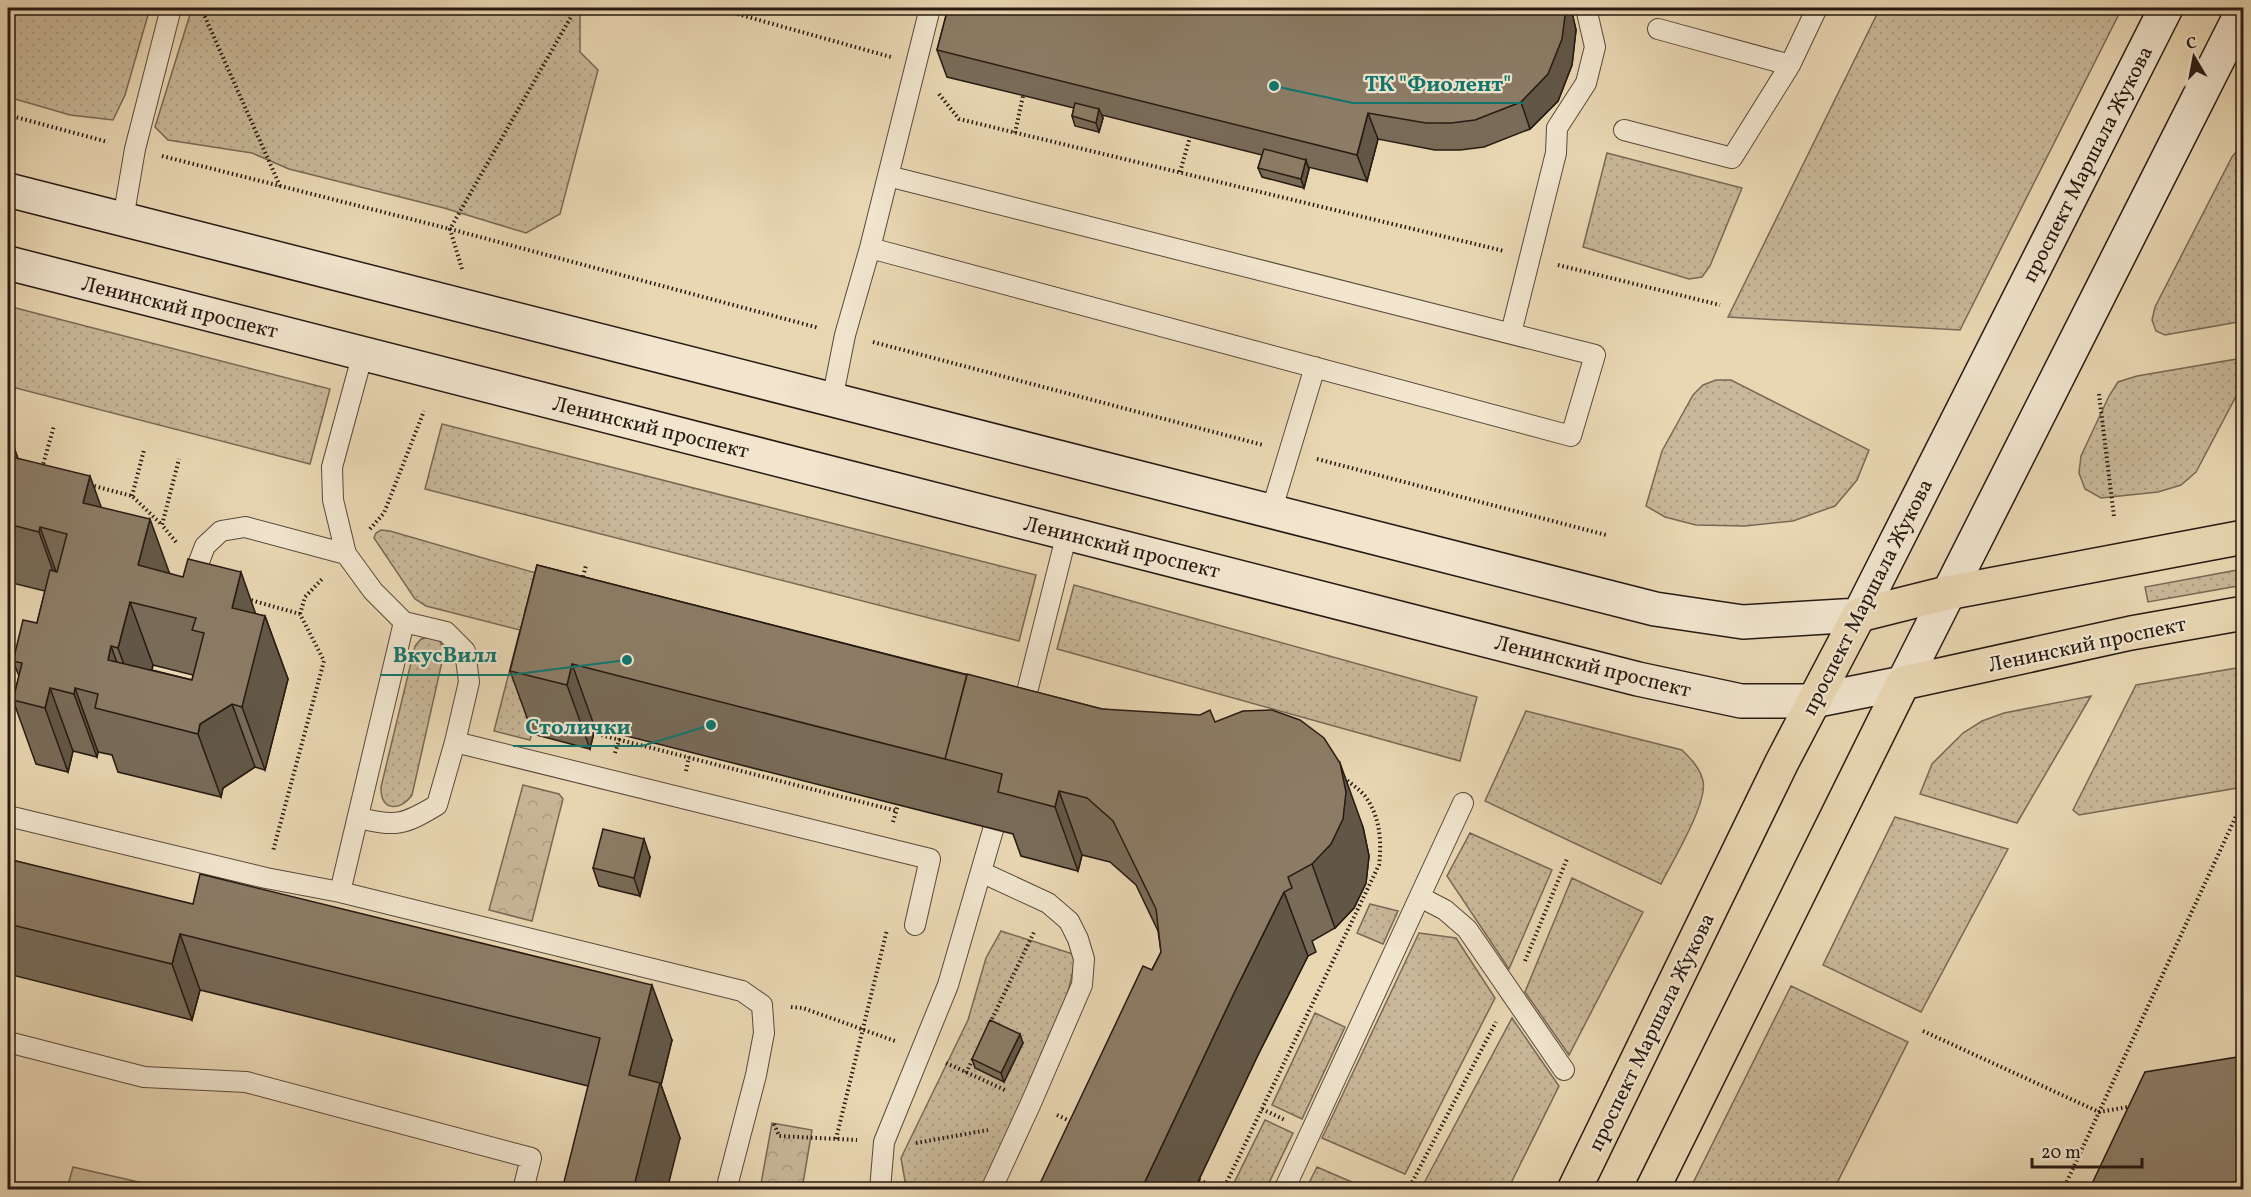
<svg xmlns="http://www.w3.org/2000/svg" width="2251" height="1197" font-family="Vollkorn,serif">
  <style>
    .grass { fill: url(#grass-dots); stroke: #786855; stroke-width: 1.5 }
    .forest { fill: url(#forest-crowns); stroke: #786855; stroke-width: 1.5 }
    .garden { fill: #c8b798; stroke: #786855; stroke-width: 1.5 }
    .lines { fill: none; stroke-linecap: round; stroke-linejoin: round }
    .lane-casing { stroke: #58493a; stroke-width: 22 }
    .secondary-casing { stroke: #271a12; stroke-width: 36 }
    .primary-casing { stroke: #271a12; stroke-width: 36 }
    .path { stroke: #271a12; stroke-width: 4; stroke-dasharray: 1.5 3; stroke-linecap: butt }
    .lane { stroke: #f1e5ce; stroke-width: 20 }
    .secondary { stroke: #f1e5ce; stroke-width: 33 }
    .primary { stroke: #e9d7b3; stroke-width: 33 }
    .wall { fill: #786b58; stroke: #271a12; stroke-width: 1.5; fill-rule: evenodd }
    .shaded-wall { fill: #625747; stroke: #271a12; stroke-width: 1.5 }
    .building { fill: #8c7c66; stroke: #271a12; stroke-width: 1.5; fill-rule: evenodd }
    .labels { text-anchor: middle; stroke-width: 4.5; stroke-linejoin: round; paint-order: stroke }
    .street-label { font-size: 21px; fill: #271a12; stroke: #f1e5ce }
    .leader { fill: none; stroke: #0f766e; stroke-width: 2 }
    .callout-dot { fill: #0f766e; stroke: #f1e5ce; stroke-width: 2 }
    .callout-label { font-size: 22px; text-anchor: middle; font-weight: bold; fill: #0f766e; stroke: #f1e5ce; stroke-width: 4.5; stroke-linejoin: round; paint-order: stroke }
  </style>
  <defs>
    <pattern id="grass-dots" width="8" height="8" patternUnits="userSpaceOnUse" patternTransform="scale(1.5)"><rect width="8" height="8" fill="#c8b798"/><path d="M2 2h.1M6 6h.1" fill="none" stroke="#ac9d82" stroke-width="1.8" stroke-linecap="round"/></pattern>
    <pattern id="forest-crowns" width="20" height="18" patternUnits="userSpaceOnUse" patternTransform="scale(1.5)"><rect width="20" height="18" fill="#c8b798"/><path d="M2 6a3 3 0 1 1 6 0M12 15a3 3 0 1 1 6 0" fill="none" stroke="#ac9d82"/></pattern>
  </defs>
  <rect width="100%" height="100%" fill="#e9d7b3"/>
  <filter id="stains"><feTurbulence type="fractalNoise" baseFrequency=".00333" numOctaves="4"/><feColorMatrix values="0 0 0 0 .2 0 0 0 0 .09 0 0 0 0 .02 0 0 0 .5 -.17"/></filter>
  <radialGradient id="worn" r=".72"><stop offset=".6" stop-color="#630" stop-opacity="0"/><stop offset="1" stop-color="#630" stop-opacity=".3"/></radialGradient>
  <path class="grass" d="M8,8H150L125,95L113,120L70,115L8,97Z
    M192,8H580V52L598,70L560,214L526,233L444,208L289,169L252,153L168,140L155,127Z
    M1880,8H2122L1960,330L1728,317Z
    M2241,146H2243V321L2165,335L2156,331L2152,320L2155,307L2232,157Z
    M1607,153L1742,188L1710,266L1702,277L1689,279L1583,247Z
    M8,306L330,389L310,464L8,386Z
    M2243,358V383L2196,472L2181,485L2158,492L2101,498L2085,489L2079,473L2081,456L2109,396L2118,382L2137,376Z
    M1716,380H1731L1869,450L1857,480L1835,506L1793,521L1745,526L1696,525L1665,517L1646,506L1662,451L1693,395L1703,385Z
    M442,424L1036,575L1019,641L425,489Z
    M381,530L390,531L570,583L530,740L494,731L520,630L426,606L415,599L374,538L376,533Z
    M2243,569V585L2148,602L2145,587Z
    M1074,585L1477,697L1460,761L1057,649Z
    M429,637C439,639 443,642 444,653L412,795C400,812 380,811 381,787L415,646L421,639Z
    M2243,667V787L2079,815L2073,810L2136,685Z
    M2091,696L2017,823L1920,794L1932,764L1963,733L1982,721L2004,713Z
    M1526,711L1682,750C1691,759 1700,768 1703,781C1708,803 1672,862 1661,884L1485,801Z
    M1895,817L2008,849L1921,1012L1823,965Z
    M1470,833L1552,870L1509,969L1447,876Z
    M1572,878L1643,912L1569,1055L1525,992Z
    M1370,904L1398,911L1383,944L1357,933Z
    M1001,931L1076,955C1062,1038 1018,1114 982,1189H914L905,1181L901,1158L968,1020L986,958Z
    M1419,933L1456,938L1495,998L1405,1174L1322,1138Z
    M1791,986L1908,1042L1834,1189H1690Z
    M1315,1013L1345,1027L1302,1119L1272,1105Z
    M1512,1018L1559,1086L1508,1189H1434L1423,1185Z
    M1265,1120L1293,1133L1266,1189H1246L1234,1183Z
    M1317,1167L1368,1189H1306Z"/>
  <path class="forest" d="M523,785L559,794L563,799L532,921L489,910Z
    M772,1123L812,1130L802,1189H760Z"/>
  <path class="garden" d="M73,1167L169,1189H67Z"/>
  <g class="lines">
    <g class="lane-casing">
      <path id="lane" d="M1658,29L1790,65L1817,8
        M1624,130L1732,158L1790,65
        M123,219L135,149L171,8
        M870,248L1571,436L1595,355L888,176
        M1511,333L1556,153L1557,128L1586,83L1595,47L1586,8
        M832,400L845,335L870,248L930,8
        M1271,512L1315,367
        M192,587L197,567L205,546L221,531L245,527L346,554
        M1021,716L1067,533
        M455,742L930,859L915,925
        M8,816L266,878L340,892L742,991L762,1005L764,1033L756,1075L726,1190
        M359,818C396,827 404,825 437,805L455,742L469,682L465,651L446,632L404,622
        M981,872L1048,903L1069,921L1078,939L1084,959L1082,985L1031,1103L991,1190
        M340,892L404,622L373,591L346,554L333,500L332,467L363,353
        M1420,897L1445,910L1467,929L1564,1070
        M8,1042L144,1077L246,1082L531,1158L523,1190
        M880,1190L884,1142L948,985L993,830
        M1284,1190L1463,803"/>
    </g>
    <g class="secondary-casing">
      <path id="secondary" d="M8,190L1655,609L1743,622L1859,615L2166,8
        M8,263L1638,679L1741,701H1813L1903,683L2244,8"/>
    </g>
    <g class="primary-casing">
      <path id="primary" d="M1574,1190L1782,762L1859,615L1947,593L2244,537
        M1652,1190L1903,683L2131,633L2244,613"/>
    </g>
    <path class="path" d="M201,8L280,186
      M716,8L891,57
      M939,94L959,119L1504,251
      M8,115L108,142
      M1015,133L1023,96
      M162,156L450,229L819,328
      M1180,172L1190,137
      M1558,265L1720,305
      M462,269L450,229L576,8
      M873,342L1263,445
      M2099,394L2114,517
      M1317,459L1606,535
      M42,468L54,426
      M90,485L132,496L162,525
      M132,496L144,450
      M370,529L384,513L424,411
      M176,542L162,525L179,459
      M582,581L586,565
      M247,599L300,614L324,661L273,851
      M300,614L305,597L323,578
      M597,734L897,811
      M615,753L620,737
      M686,771L689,757
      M893,822L898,805
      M1525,961L1567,859
      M791,1007L803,1008L895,1041
      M990,1023L1035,930
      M1923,1031L2099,1112L2133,1106
      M946,1063L1007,1091
      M966,1073L974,1057
      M1262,1109L1285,1120
      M1057,1115L1072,1122
      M774,1124L779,1136L857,1140
      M836,1139L887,930
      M916,1143L988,1130
      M1199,1180L1221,1190
      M1223,1190L1379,865C1382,842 1380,816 1365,796C1359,789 1350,783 1343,777
      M1408,1190L1496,1022
      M2063,1190L2237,814"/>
    <use href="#lane" class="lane"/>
    <use href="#secondary" class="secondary"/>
    <use href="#primary" class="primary"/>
  </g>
  <path class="wall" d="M948,8H1571L1576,30L1572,65L1558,101L1530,129L1484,147L1460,150H1435L1378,139L1367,181L1308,167L1309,169L1304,188L1262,177L1258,168L1262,155L1102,115L1103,118L1099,132L1075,126L1072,116L1074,108L947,77L937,50Z
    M8,441L12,442L18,459L101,508L169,573L256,614L265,616L288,679L265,770L255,767L223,788L221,797L118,772L112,755L98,752L97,757L73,751L68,772L36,764L13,700L19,676L13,661L37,623L45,591L8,582ZM153,665L193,675L192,680L152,670Z
    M537,565L1102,709L1215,722L1363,827L1369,856L1366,883L1354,908L1335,928L1312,941L1316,952L1308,956L1258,1055L1194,1190H1037L1161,952L1158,931L1136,885L1110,862L1082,855L1078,871L1021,856L1013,834L595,728L590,749L533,734L510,671Z
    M650,857L640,896L599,886L593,868Z
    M8,859L672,1040L661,1085L680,1138L588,1086L200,990L192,1020L8,974Z
    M1023,1043L1004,1082L975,1068L972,1059Z"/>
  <path class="shaded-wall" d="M1566,8H1571L1576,30L1572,65L1558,101L1530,129L1521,102Z
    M1099,109L1103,118L1099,132L1096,123Z
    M1368,113L1378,139L1367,181L1357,155Z
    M1306,160L1309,169L1304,188L1301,179Z
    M12,442L35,505L8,456Z
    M90,476L113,540L83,503Z
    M150,519L173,583L138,565Z
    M40,527L63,591L62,596L39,532Z
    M241,572L261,629L265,616L288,679L265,770L242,707L232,608Z
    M130,602L153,665L141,712L118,648Z
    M111,646L134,710L108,660Z
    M572,664L595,728L590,749L567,685Z
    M50,688L73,751L68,772L45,708Z
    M75,688L98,752L97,757L74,694Z
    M232,704L255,767L223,788L221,797L198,734L200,724Z
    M1340,763L1363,827L1369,856L1366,883L1354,908L1335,928L1312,864Z
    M1059,791L1082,855L1078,871L1055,807Z
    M644,839L650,857L640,896L634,878Z
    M1284,892L1308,956L1258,1055L1194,1190H1141L1235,991Z
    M180,934L200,990L192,1020L172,964Z
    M652,985L672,1040L661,1085L680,1138L667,1190H633L629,1075Z
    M1020,1034L1023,1043L1004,1082L1001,1073Z"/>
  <path class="building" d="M948,8H1566L1562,39L1548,74L1521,102L1475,120L1451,123H1426L1368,113L1357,155L937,50Z
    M1075,103L1099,109L1096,123L1072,116Z
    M1264,149L1306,160L1301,179L1258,168Z
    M8,441L12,442L8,456L90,476L83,503L150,519L138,565L183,577L188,559L241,572L232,608L265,616L242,707L232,704L200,724L198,734L95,708L98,694L75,688L74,694L50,688L45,708L13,700L22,663L13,661L23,620L37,623L50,570L57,572L67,534L40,527L39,532L8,524ZM130,602L196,618L192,630L204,633L192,680L108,660L111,646L118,648Z
    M537,565L967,675L945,759L572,664L567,685L510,671Z
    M967,674L1102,709L1200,715L1210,710L1215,722L1243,711L1272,710L1300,720L1324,738L1340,763L1346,792L1343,819L1331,844L1312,864L1288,877L1292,888L1284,892L1235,991L1141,1190H1037L1143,966L1152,970L1161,952L1156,909L1113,821L1087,798L1059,791L1055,807L998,792L1002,774L945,759Z
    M603,829L644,839L634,878L593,868Z
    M8,859L193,904L200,874L652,985L629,1075L660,1083L633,1190H562L600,1038L180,934L172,964L8,924Z
    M990,1020L1020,1034L1001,1073L972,1059Z
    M2244,1056V1190H2089L2145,1072Z"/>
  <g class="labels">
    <g class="street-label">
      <text transform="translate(2087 164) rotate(-63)" y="7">проспект Маршала Жукова</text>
      <text transform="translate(180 307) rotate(14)" y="7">Ленинский проспект</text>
      <text transform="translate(651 427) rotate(14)" y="7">Ленинский проспект</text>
      <text transform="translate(1122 547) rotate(14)" y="7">Ленинский проспект</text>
      <text transform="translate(1867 597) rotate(-63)" y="7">проспект Маршала Жукова</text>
      <text transform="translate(2087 644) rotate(-12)" y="7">Ленинский проспект</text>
      <text transform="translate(1593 666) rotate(14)" y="7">Ленинский проспект</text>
      <text transform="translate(1651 1032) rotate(-64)" y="7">проспект Маршала Жукова</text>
    </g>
  </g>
  <path class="leader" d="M1274 86L1353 103H1524M627 660L509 675H380M711 725L642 746H513"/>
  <g class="callout-dot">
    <circle cx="1274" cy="86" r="6"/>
    <circle cx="627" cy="660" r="6"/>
    <circle cx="711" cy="725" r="6"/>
  </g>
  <g class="callout-label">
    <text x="1438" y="91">ТК "Фиолент"</text>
    <text x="445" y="662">ВкусВилл</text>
    <text x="578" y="734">Столички</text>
  </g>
  <rect width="2251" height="1197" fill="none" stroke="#e9d7b3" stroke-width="30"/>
  <rect x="9" y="9" width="2233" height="1179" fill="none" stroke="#271a12" stroke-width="3"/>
  <rect x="15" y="15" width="2221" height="1167" fill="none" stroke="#271a12" stroke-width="1.5"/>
  <g transform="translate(2194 57) rotate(350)" stroke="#f1e5ce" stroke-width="4.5" paint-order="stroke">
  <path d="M0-4.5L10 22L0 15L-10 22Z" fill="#271a12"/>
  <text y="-9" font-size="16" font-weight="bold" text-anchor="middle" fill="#271a12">С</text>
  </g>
  <path d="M2032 1158v9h110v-9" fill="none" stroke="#271a12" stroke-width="3"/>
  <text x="2041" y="1158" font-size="18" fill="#271a12" stroke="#f1e5ce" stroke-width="4.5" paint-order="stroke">20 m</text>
  <rect width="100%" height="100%" filter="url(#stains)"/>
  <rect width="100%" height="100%" fill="url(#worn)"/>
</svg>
